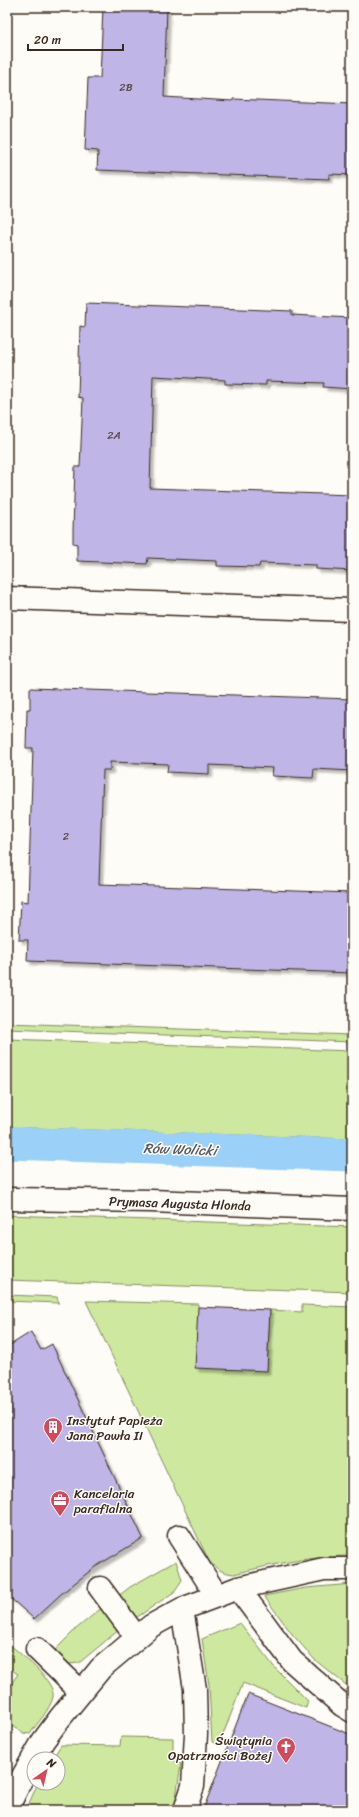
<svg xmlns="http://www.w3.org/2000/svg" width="359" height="1817" font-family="Sriracha,sans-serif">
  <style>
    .green { fill: #cee99f; stroke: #848a5e }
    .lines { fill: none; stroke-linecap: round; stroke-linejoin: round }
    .canal { stroke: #9bd0f9; stroke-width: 33 }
    .building { fill: #bfb5e7; stroke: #3b2a1e; filter: url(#shadow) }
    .street-casing { stroke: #3b2a1e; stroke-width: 25 }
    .street { stroke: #fdfcf7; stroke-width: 22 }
    .labels { text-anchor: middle; stroke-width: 3; stroke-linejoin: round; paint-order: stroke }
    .number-label { font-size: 11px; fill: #5c4d50 }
    .street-label { font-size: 13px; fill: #3b2a1e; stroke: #fdfcf7 }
    .poi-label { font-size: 13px; fill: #3b2a1e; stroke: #fdfcf7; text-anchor: start }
    .water-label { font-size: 14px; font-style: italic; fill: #585c60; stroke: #fdfcf7 }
  </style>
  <defs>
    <filter id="shadow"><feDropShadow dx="3.5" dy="3.5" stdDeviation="1" flood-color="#0004"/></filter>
  </defs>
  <rect width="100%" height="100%" fill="#fdfcf7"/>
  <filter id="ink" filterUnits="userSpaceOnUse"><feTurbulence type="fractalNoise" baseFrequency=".025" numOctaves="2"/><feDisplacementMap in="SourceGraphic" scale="8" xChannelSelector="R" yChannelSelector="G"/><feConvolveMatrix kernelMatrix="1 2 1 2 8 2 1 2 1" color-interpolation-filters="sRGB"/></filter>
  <g filter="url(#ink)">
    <path class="green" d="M7,1023L352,1035V1042L7,1029Z
      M7,1039L352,1051V1139L7,1127Z
      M7,1215L352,1227V1292L7,1280Z
      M7,1295L57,1297L59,1303L7,1301Z
      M86,1301L198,1304V1307L267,1371L270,1310L302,1312V1305L352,1307V1556C312,1556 273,1564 234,1574C223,1573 216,1569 209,1561Z
      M176,1561L182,1580L174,1592L133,1620L117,1597L130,1587Z
      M352,1584V1671L346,1685L315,1660L292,1634L264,1596L306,1588Z
      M104,1606L120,1629L79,1663L69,1664L53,1652L76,1629Z
      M240,1623L275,1668L308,1701L306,1708L243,1683L219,1745L212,1742L209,1685L202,1639Z
      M7,1642C19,1653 56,1681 53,1697C50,1710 37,1723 30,1734L23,1733L7,1723V1690L18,1674L7,1667Z
      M121,1737L173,1738V1760L181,1764L174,1810H26L38,1783H58V1759H52L61,1745L120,1746Z"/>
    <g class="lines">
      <path class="canal" d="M7,1143L352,1155"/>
    </g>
    <path class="building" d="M103,7H167L164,97L233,101V99L352,104V175L329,174V179L97,170L98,151L85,150L88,78H100Z
      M86,303L292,311V315L352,318V389L323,387L324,383L266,381V385L225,384V380L153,376L150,488L352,495V571L316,569V565L260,563L259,567L217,566V561L148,558L147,564L77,561V544L73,543V530L75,467H80L83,398L78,397L80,326L85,327Z
      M30,688L352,699V771L314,769L313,778L272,776L273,768L209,765V774L167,772L168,764L110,762V770H103L99,884L352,893V973L27,961L28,940H19L21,901L28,902L33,748H26L27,709H30Z
      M198,1307L270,1310L267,1371L195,1368Z
      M31,1332L41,1350L52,1344L143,1538L95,1567L61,1594L34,1619L7,1595V1347Z
      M248,1694L352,1735V1810H203Z"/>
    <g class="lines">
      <g class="street-casing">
        <path id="street" d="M7,598L352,610
          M7,1199L151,1201L352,1209
          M179,1536L217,1596
          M100,1588L137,1638
          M238,1588L292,1661L342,1705L352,1711
          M182,1609L195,1689L196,1734L193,1786L185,1810
          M37,1649L81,1692
          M7,1809L23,1776L43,1741L60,1718L101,1668L151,1626L182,1609L238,1588L324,1569H352"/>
      </g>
      <use href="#street" class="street"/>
    </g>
  </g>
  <defs>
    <g id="building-pin" transform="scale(1)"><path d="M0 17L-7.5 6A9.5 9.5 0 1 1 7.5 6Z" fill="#d1495b" stroke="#fdfcf7"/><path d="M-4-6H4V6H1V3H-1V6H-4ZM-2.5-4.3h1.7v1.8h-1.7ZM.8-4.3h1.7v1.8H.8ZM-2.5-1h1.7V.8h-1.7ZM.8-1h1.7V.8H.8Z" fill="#fff"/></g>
    <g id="office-pin" transform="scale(1)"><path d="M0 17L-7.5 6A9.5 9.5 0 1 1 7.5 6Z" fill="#d1495b" stroke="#fdfcf7"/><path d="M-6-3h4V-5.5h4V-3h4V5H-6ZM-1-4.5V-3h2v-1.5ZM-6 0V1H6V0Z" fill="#fff"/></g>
    <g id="church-pin" transform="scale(1)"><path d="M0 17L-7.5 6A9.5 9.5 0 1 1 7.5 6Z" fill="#d1495b" stroke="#fdfcf7"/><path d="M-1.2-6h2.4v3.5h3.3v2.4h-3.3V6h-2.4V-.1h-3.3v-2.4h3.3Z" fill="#fff"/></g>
  </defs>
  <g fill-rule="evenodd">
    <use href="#building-pin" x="53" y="1427"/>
    <use href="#office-pin" x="60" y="1500"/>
    <use href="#church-pin" x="286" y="1747"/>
  </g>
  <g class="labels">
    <g class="number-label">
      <text x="126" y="91">2B</text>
      <text x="114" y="439">2A</text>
      <text x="66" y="840">2</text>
    </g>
    <g class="street-label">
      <text transform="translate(180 1203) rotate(2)" y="5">Prymasa Augusta Hlonda</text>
    </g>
    <g class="poi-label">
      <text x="67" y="1425">Instytut Papieża<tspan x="67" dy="15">Jana Pawła II</tspan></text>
      <text x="74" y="1498">Kancelaria<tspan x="74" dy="15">parafialna</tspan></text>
      <text x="272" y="1745" text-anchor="end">Świątynia<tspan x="272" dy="15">Opatrzności Bożej</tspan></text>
    </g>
    <g class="water-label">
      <text transform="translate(180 1149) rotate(2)" y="5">Rów Wolicki</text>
    </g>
  </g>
  <rect width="359" height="1817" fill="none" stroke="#fdfcf7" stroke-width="24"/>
  <rect x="12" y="12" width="335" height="1793" fill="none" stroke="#3b2a1e" stroke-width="1.5" filter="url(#ink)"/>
  <g transform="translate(46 1771) rotate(34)"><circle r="19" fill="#fdfcf7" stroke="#afa8a0"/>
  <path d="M0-3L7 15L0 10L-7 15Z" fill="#d1495b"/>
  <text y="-6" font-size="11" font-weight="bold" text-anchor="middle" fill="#3b2a1e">N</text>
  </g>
  <path d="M28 44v6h95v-6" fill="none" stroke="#3b2a1e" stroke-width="2"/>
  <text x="34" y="44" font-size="12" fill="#3b2a1e" stroke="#fdfcf7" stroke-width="3" paint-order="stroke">20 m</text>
</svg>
